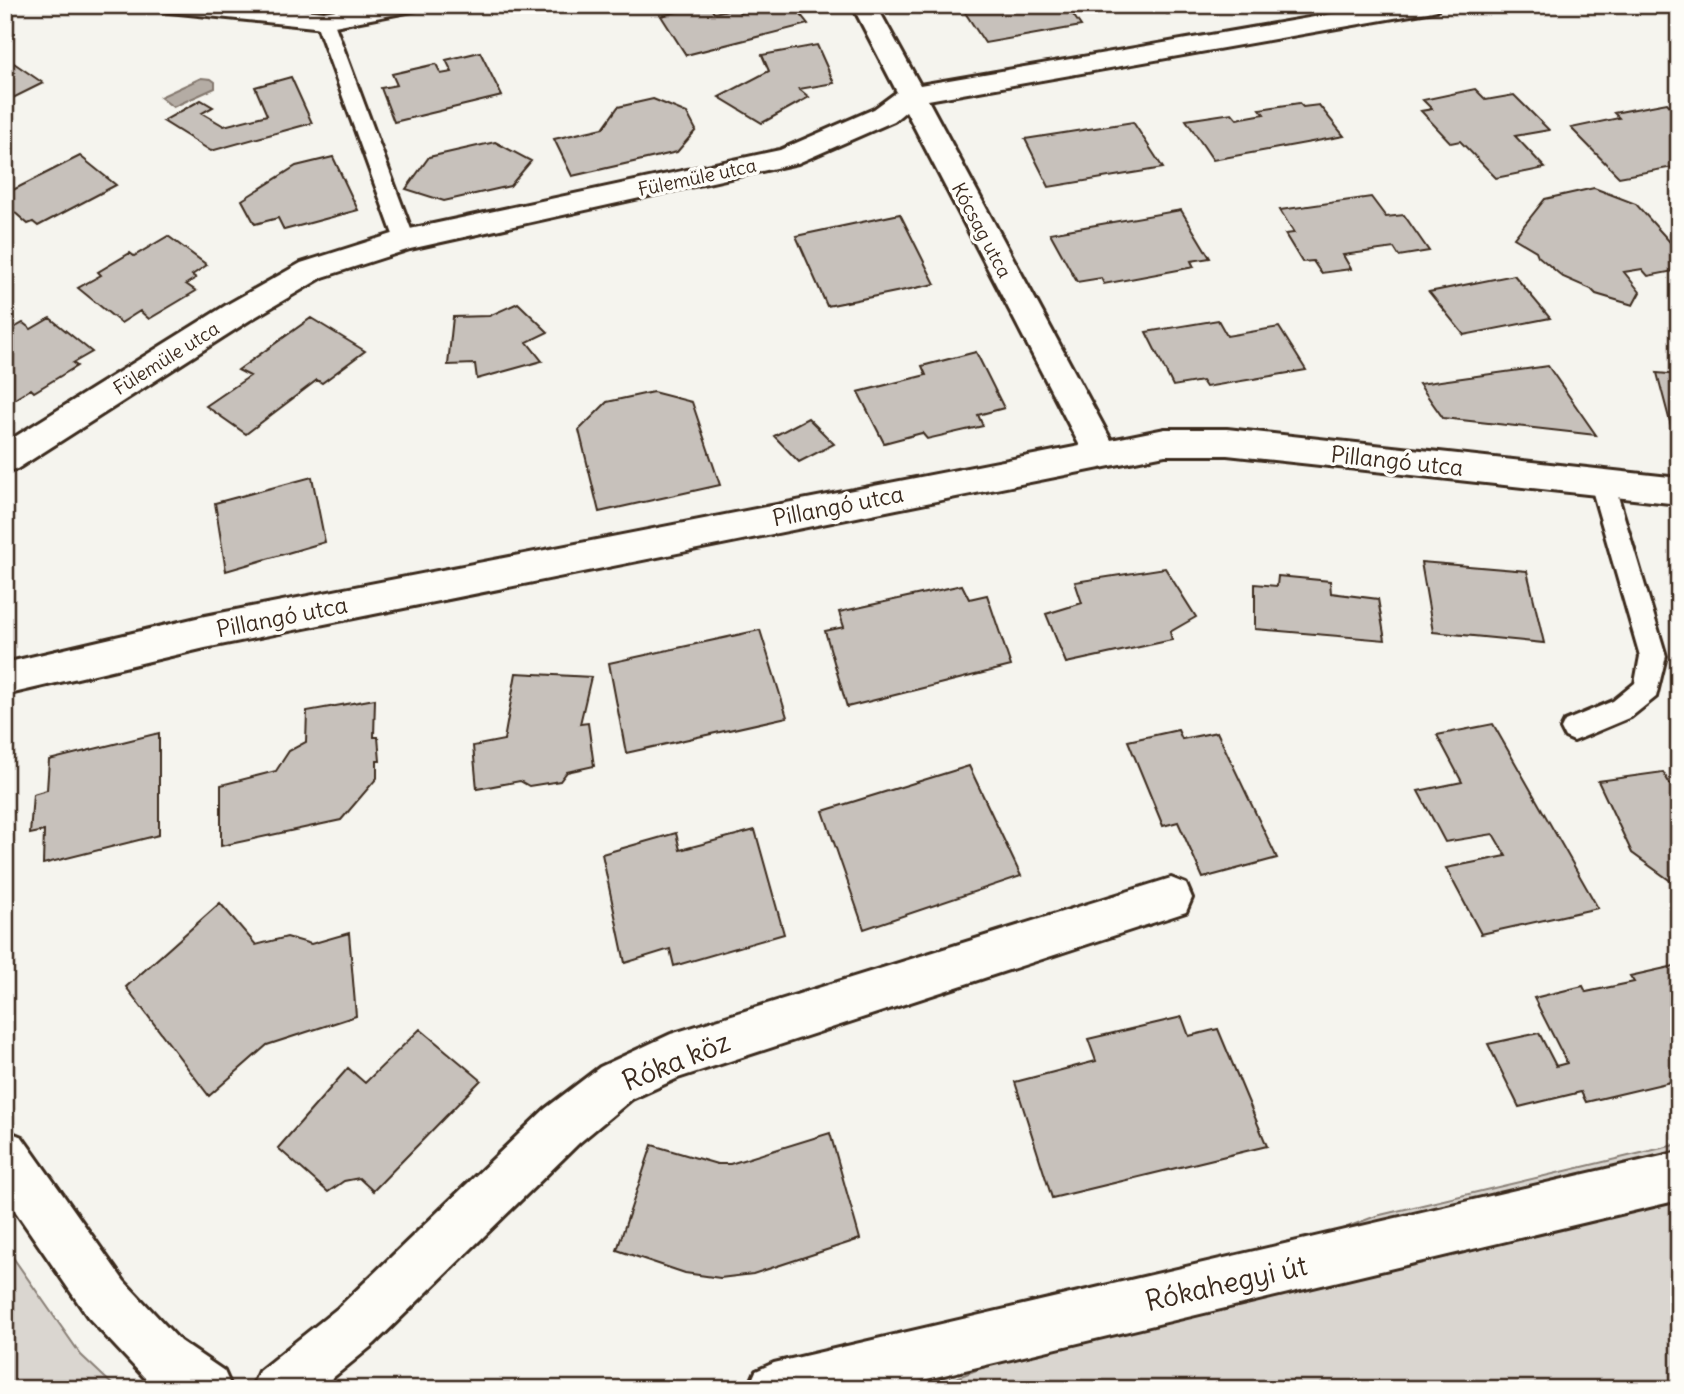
<svg xmlns="http://www.w3.org/2000/svg" width="1684" height="1394" font-family="Delius,sans-serif">
  <style>
    .green { fill: #dad6d0; stroke: #8a8077; stroke-width: 2 }
    .water { fill: #b4aca4; stroke: #84786e; stroke-width: 2 }
    .building { fill: #c7c1bb; stroke: #3b2a1e; stroke-width: 2 }
    .lines { fill: none; stroke-linecap: round; stroke-linejoin: round }
    .service-casing { stroke: #3b2a1e; stroke-width: 6 }
    .minor-casing { stroke: #3b2a1e; stroke-width: 6 }
    .tertiary-casing { stroke: #3b2a1e; stroke-width: 6 }
    .service { fill: #fdfcf7; fill-rule: evenodd }
    .minor { fill: #fdfcf7; fill-rule: evenodd }
    .tertiary { fill: #fdfcf7; fill-rule: evenodd }
    .labels { text-anchor: middle; stroke-width: 7; stroke-linejoin: round; paint-order: stroke }
    .far-street-label { font-size: 19px; fill: #3b2a1e; stroke: #fdfcf7 }
    .street-label { font-size: 23px; fill: #3b2a1e; stroke: #fdfcf7 }
    .near-street-label { font-size: 28px; fill: #3b2a1e; stroke: #fdfcf7 }
  </style>
  <rect width="100%" height="100%" fill="#f5f4ee"/>
  <filter id="ink" filterUnits="userSpaceOnUse"><feTurbulence type="fractalNoise" baseFrequency=".0143" numOctaves="2"/><feDisplacementMap in="SourceGraphic" scale="14" xChannelSelector="R" yChannelSelector="G"/><feConvolveMatrix kernelMatrix="1 2 1 2 8 2 1 2 1" color-interpolation-filters="sRGB"/></filter>
  <g filter="url(#ink)">
    <path class="green" d="M1679,1144V1389H927L1376,1216Z
      M5,1246L81,1355L117,1389H5Z"/>
    <path class="water" d="M201,78L211,79L215,82V88L173,107L160,97Z"/>
    <path class="building" d="M705,5H709L714,13L736,8L740,13L775,5H793L808,24L686,55L661,16Z
      M960,5H1066L1081,26L985,43Z
      M1159,5H1214L1167,14Z
      M817,45L834,83L799,89L809,97L762,123L719,97L769,71L762,55Z
      M480,52L502,96L394,122L381,88L397,85L392,74L436,64L441,74L452,72L446,60Z
      M8,59L43,83L5,102V60Z
      M291,77L312,123L211,151L163,121L201,100L213,107L202,113L224,126L267,115L255,87Z
      M1475,89L1486,100L1514,95L1549,130L1515,136L1545,168L1496,178L1460,141L1451,143L1421,111L1432,109L1423,100Z
      M653,99L687,113L696,130L677,152L572,176L554,139L603,128L618,107Z
      M1299,103L1303,107L1319,105L1344,136L1213,160L1186,120L1232,113L1237,119L1264,114L1260,109Z
      M1667,103L1679,115V166L1619,177L1571,128L1619,118L1614,113Z
      M1133,122L1163,168L1049,187L1025,139Z
      M495,142L531,161L510,186L444,201L406,189L429,157Z
      M80,156L116,185L38,226L33,222L28,224L5,204L9,201L5,194Z
      M333,157L358,210L284,230L278,218L255,224L242,200L296,166Z
      M1594,188L1636,204L1679,252V270L1648,276L1642,269L1624,272L1640,292L1633,305L1596,294L1591,289L1563,277L1538,256L1536,251L1514,238L1545,199Z
      M1371,197L1386,217L1404,215L1429,251L1399,256L1394,248L1343,255L1351,269L1321,273L1313,261L1302,262L1285,234L1294,233L1280,210Z
      M1181,210L1210,258L1191,261L1194,267L1104,284L1101,278L1077,282L1050,233Z
      M900,214L935,284L827,306L796,236Z
      M168,236L207,265L192,275L196,278L186,284L196,291L149,319L140,311L121,323L78,288L101,275L98,272L130,253L134,256Z
      M1514,275L1550,318L1464,335L1429,292Z
      M518,303L548,332L527,342L542,361L477,379L475,364L448,365L453,317L489,316Z
      M50,318L92,352L73,363L77,366L34,392L31,389L5,405V333L23,323L31,329Z
      M311,318L365,351L322,383L317,380L246,434L206,406L250,376L238,370Z
      M1218,320L1227,336L1279,327L1306,370L1206,387L1202,381L1173,386L1146,332Z
      M976,352L1004,408L978,415L983,426L927,439L922,433L884,443L858,392L926,375L922,366Z
      M1548,366L1596,435L1443,418L1419,384Z
      M1657,373L1679,375V441H1675Z
      M653,392L692,402L720,485L599,512L579,430L607,402Z
      M808,418L834,444L799,462L774,436Z
      M312,477L325,542L226,571L215,503Z
      M1421,562L1527,571L1544,643L1433,632Z
      M1165,568L1196,617L1170,632L1172,640L1066,663L1046,614L1082,603L1075,582Z
      M1278,576L1330,581L1331,593L1378,599L1385,640L1255,629V584L1277,586Z
      M962,585L969,599L987,595L1011,666L847,707L825,631L844,627L839,612Z
      M760,630L787,717L626,753L609,663Z
      M516,673L591,677L580,724L588,723L594,766L567,772L560,781L529,786L520,781L477,789L473,746L504,740Z
      M375,699L374,737H378L380,761H377V778L341,820L221,846V785L276,771L289,751L306,742L307,711Z
      M1493,724L1598,908L1481,934L1446,868L1506,856L1493,834L1445,842L1418,791L1462,782L1437,735Z
      M1178,730L1182,739L1217,732L1277,858L1203,878L1178,822L1163,826L1128,741Z
      M159,733V835L43,864L44,831L30,834L33,794L47,790L49,760Z
      M969,766L1021,876L864,929L823,811Z
      M1663,772L1675,793L1679,792V887L1632,853L1598,781Z
      M755,830L784,934L674,966L670,949L625,963L602,854L676,833L680,850Z
      M220,903L256,945L287,937L311,944L349,933L356,1016L267,1045L209,1096L126,987Z
      M1679,965V1080L1586,1102L1581,1092L1519,1107L1488,1044L1539,1033L1556,1066L1567,1063L1534,998L1583,986L1586,992L1634,982L1630,976Z
      M1182,1017L1189,1036L1218,1029L1267,1146L1052,1198L1015,1082L1096,1061L1088,1039Z
      M420,1029L481,1080L373,1191L359,1178L344,1181L328,1192L278,1148L348,1068L365,1083Z
      M830,1133L860,1239L753,1274L720,1278L685,1273L617,1250L652,1145L717,1164H730Z"/>
    <g class="lines">
      <g class="service-casing">
        <path id="service" d="M324,15L333,20L415,240L412,245H398L395,240L315,20Z
          M1602,474L1610,477L1614,483L1666,656L1656,697L1631,717L1574,741L1565,737L1561,729L1565,721L1613,701L1635,683L1640,656L1590,483L1594,477Z"/>
      </g>
      <g class="minor-casing">
        <path id="minor" d="M157,5H249L324,12L364,5H419L416,10L407,12L324,28L169,12L160,10Z
          M852,5H876L920,85L1384,5H1440L1437,10L1428,12L928,100L1111,440L1165,429H1227L1679,478V504L1227,455H1165L205,648L5,695V663L205,616L1080,446L906,111L894,121L798,163L410,249L323,277L250,320L17,469L5,473V443L228,304L301,263L405,230L780,150L874,109L897,92Z
          M1171,878L1186,884L1192,898L1186,912L678,1078L632,1099L579,1143L374,1344L319,1389H251L259,1371L338,1308L545,1109L600,1067L671,1034Z"/>
      </g>
      <g class="tertiary-casing">
        <path id="tertiary" d="M5,1130L22,1137L124,1281L180,1341L224,1371L232,1389H160L144,1377L88,1317L5,1196Z
          M1679,1152V1200L885,1389H748L756,1371L774,1363Z"/>
      </g>
      <use href="#service" class="service"/>
      <use href="#minor" class="minor"/>
      <use href="#tertiary" class="tertiary"/>
    </g>
  </g>
  <g class="labels">
    <g class="far-street-label">
      <text transform="translate(697 177) rotate(-12)" y="7">Fülemüle utca</text>
      <text transform="translate(982 230) rotate(62)" y="7">Kócsag utca</text>
      <text transform="translate(166 358) rotate(-32)" y="7">Fülemüle utca</text>
    </g>
    <g class="street-label">
      <text transform="translate(1397 461) rotate(6)" y="8">Pillangó utca</text>
      <text transform="translate(838 506) rotate(-11)" y="8">Pillangó utca</text>
      <text transform="translate(282 617) rotate(-11)" y="8">Pillangó utca</text>
    </g>
    <g class="near-street-label">
      <text transform="translate(676 1061) rotate(-22)" y="10">Róka köz</text>
      <text transform="translate(1226 1283) rotate(-13)" y="10">Rókahegyi út</text>
    </g>
  </g>
  <rect width="1684" height="1394" fill="none" stroke="#fdfcf7" stroke-width="28"/>
  <rect x="14" y="14" width="1656" height="1366" fill="none" stroke="#3b2a1e" stroke-width="2.5" filter="url(#ink)"/>
</svg>
